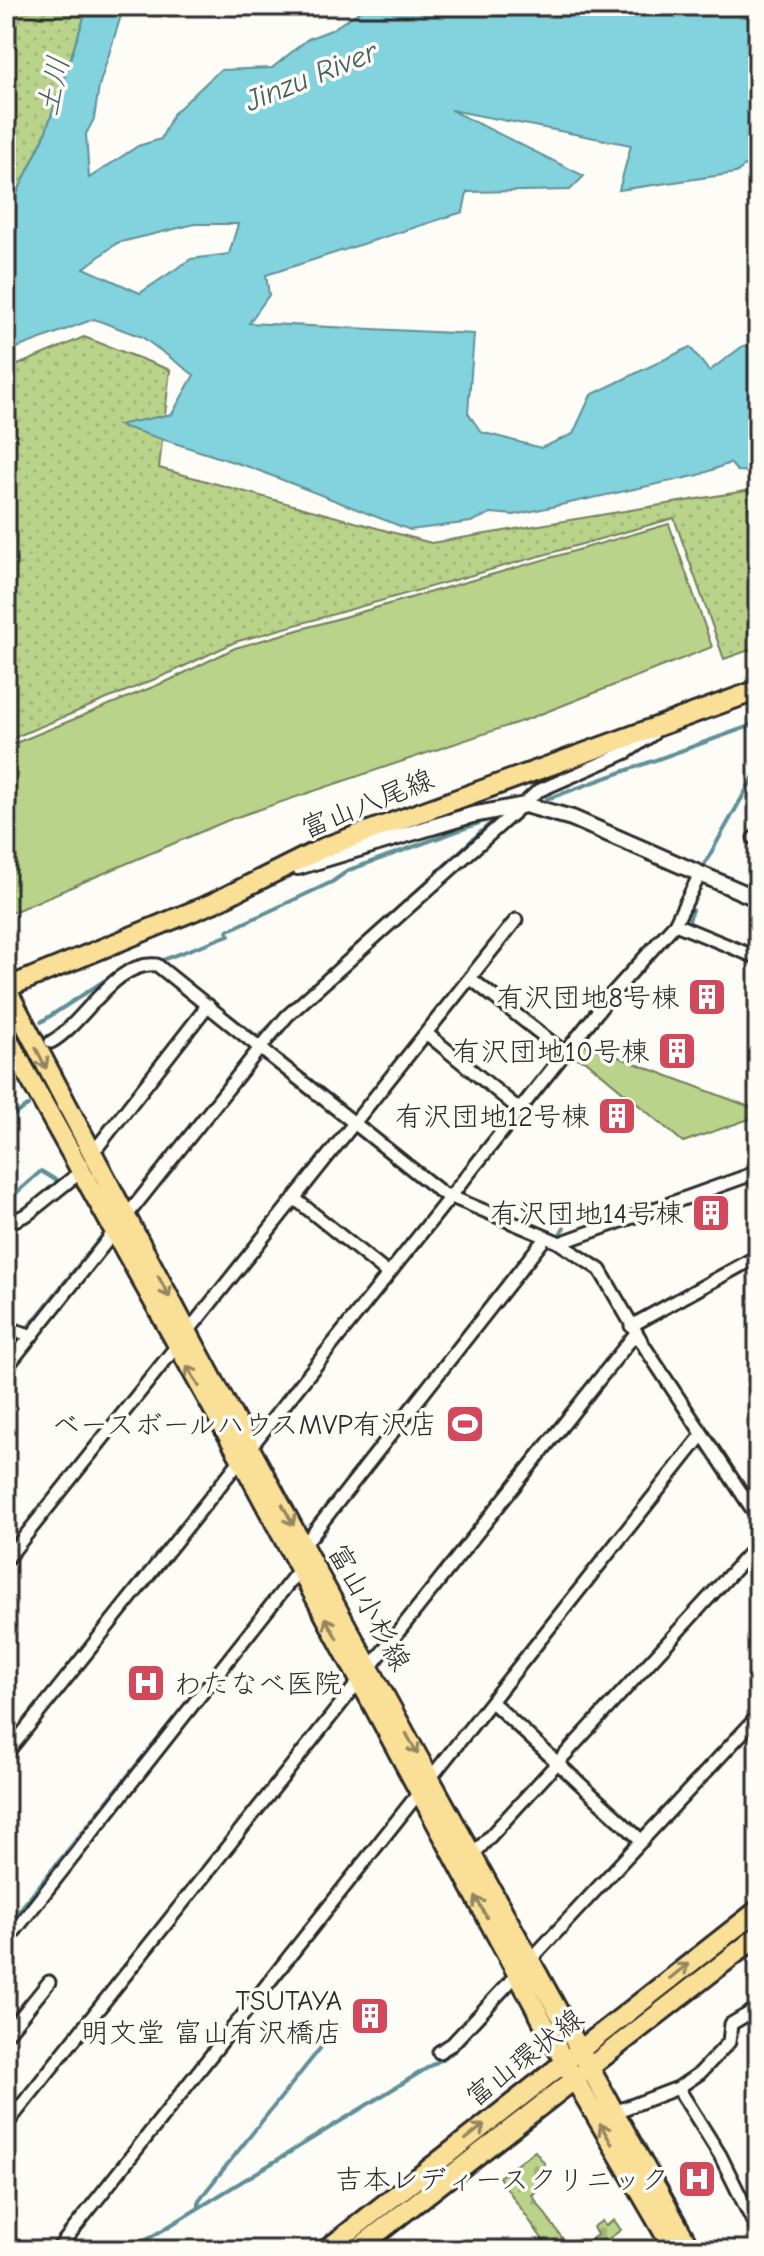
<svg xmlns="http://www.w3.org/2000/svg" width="764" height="2256" font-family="'Comic Neue','Klee One',sans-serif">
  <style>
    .grass { fill: url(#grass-dots); stroke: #727f5a; stroke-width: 2 }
    .cemetery { fill: url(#cemetery-stones); stroke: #727f5a; stroke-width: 2 }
    .park { fill: #b9d38a; stroke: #727f5a; stroke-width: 2 }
    .water { fill: #82d3dd; stroke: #5f9096; stroke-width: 2; fill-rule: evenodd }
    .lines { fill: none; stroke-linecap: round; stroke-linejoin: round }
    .stream { stroke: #5f9096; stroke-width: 4 }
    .minor-casing { stroke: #2b2b2b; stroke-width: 17 }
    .tertiary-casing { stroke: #2b2b2b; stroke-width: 20 }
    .primary-casing { stroke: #2b2b2b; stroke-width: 24 }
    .minor { stroke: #fdfcf7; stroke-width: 11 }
    .tertiary { stroke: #fdfcf7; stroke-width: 14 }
    .primary { stroke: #fadf96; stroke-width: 18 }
    .oneway { stroke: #928560 }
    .labels { text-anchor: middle; stroke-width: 7; stroke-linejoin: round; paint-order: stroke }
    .street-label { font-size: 28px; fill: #2b2b2b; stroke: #fdfcf7 }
    .poi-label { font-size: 28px; fill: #2b2b2b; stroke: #fdfcf7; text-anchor: end }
    .water-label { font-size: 30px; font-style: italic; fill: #455d60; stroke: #fdfcf7 }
  </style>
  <defs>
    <pattern id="grass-dots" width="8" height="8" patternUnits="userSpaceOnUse" patternTransform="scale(2)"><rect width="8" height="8" fill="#b9d38a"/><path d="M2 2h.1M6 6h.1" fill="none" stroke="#9fb577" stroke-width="1.8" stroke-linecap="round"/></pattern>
    <pattern id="cemetery-stones" width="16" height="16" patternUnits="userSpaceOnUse" patternTransform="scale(2)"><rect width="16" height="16" fill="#b9d38a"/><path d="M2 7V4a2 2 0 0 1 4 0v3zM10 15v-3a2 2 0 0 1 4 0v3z" fill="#9fb577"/></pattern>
  </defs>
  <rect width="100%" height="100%" fill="#fdfcf7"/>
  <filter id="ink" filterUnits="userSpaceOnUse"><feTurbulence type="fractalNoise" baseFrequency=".0125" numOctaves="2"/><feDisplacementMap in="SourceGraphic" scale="16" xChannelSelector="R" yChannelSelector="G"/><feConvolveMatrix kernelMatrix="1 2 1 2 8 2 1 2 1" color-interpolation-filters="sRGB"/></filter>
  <g filter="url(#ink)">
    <path class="grass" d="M6,6H88L44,137L14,200L6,207Z
      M84,337L170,370L159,468L431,543L758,489V647L724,659L674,518L235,642L172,672L6,741V370Z"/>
    <path class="cemetery" d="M535,2151L545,2164L540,2168L549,2182L532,2195L567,2245L578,2239L583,2245L597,2235L593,2227L602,2221L605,2226L614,2220L621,2230L593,2250H550L499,2177Z"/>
    <path class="park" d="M669,524L712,647L528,719L231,819L6,915V747L170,680L235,648Z
      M584,1044L758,1110V1116L683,1142L586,1061L576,1058Z"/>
    <path class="water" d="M88,6H124L99,86L94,119L86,134L89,178L138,146L161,139L173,114L220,70L272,68L308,39L331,30L368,6H758V155L736,173L619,190L631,145L451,110L584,176L570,190L467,192L463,212L266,275L269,295L249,323L474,334L468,413L481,432L541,448L573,434L591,395L690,347L709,371L743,346L758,345V472L737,471L730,463L699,475L514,515L491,513L471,522L410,530L252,468L118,425L172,414L194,375L142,337L94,319L6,352V207L14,200L44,137ZM195,224H238L229,254L191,259L140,293L84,268L117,243Z"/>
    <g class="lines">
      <path class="stream" d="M547,799L758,723
        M703,867L758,769
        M689,921L692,910
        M160,961L229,935L227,931L332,882L349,870L493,818
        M186,982L258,1037L496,818
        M41,1022L110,977
        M6,1119L28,1106
        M99,1135L144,1078
        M133,1198L251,1049
        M6,1202L41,1171L59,1182
        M559,1236L564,1227
        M6,1320L26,1328L31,1324L102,1236
        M702,1446L758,1529
        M316,1541L326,1530
        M6,1927L233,1645
        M199,2207V2200L338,2026
        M130,2250L455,2051L512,1988"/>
      <g class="minor-casing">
        <path id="minor" d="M653,734L627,752L538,791L287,1016L260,1048L442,1193L558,1242L600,1270L646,1349L758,1518
          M754,838L758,835
          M675,924L758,958
          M470,978L565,1053
          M426,1033L520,1110
          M99,1145L208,1005
          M294,1198L387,1273
          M6,1224L28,1214L74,1177
          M560,1243L758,1172
          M631,1326L758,1256
          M6,1327L32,1336
          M6,1368L260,1048L157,965C114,960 85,1023 51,1042
          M304,1545L546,1237
          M6,1560L516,920
          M493,1703L642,1841
          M6,1754L611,995L675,924L700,874
          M473,1855L758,1544
          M6,1942L299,1570
          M6,2035L49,1982
          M439,2052L452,2044L758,1716
          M678,2088L720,2155L758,2232
          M615,2112L678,2088L700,2073L729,2042L731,2024L758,2008
          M6,2125L636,1333
          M57,2250L702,1435"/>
      </g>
      <g class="tertiary-casing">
        <path id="tertiary" d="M298,867L472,815L525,805L572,818L758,899"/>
      </g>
      <g class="primary-casing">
        <path id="primary" d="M6,988C227,1413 458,1832 691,2250
          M6,988L213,903L325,847L758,690
          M6,1036L241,1459L564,2061L674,2250
          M326,2250L758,1910
          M356,2250L758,1936"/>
      </g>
      <use href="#minor" class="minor"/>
      <use href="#tertiary" class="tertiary"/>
      <use href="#primary" class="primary"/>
    </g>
    <defs><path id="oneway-shaft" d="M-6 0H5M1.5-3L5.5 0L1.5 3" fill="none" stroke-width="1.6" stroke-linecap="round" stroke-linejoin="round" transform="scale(2)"/></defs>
    <g class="oneway">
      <use href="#oneway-shaft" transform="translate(41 1058) rotate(63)"/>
      <use href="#oneway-shaft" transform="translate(164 1287) rotate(62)"/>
      <use href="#oneway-shaft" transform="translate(193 1376) rotate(-120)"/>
      <use href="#oneway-shaft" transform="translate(288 1515) rotate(62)"/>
      <use href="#oneway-shaft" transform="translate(331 1628) rotate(-119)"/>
      <use href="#oneway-shaft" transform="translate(412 1744) rotate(62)"/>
      <use href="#oneway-shaft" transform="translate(481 1907) rotate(-118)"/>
      <use href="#oneway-shaft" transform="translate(679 1971) rotate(-38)"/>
      <use href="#oneway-shaft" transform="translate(475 2132) rotate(-39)"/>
      <use href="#oneway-shaft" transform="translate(606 2134) rotate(-120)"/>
    </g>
  </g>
  <defs>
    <g id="building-square" transform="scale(2)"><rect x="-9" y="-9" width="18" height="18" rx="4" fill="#d1495b" stroke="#fdfcf7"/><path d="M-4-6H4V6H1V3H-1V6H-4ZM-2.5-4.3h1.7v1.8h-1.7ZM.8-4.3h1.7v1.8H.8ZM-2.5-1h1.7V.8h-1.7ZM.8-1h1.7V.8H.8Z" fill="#fff"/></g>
    <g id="stadium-square" transform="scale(2)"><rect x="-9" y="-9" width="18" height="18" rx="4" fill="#d1495b" stroke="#fdfcf7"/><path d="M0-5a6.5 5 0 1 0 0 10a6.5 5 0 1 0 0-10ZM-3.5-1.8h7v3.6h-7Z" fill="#fff"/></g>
    <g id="hospital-square" transform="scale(2)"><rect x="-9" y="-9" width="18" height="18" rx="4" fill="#d1495b" stroke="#fdfcf7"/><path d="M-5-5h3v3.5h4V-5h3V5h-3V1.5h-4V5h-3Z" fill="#fff"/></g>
  </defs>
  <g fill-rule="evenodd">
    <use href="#building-square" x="707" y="997"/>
    <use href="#building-square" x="677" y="1051"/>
    <use href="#building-square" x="617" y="1116"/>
    <use href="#building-square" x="711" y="1213"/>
    <use href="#stadium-square" x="465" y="1424"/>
    <use href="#hospital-square" x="146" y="1683"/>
    <use href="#building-square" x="370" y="2016"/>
    <use href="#hospital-square" x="697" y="2179"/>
  </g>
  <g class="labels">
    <g class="street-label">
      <text transform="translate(367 803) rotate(-22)" y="10">富山八尾線</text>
      <text transform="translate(370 1607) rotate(61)" y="10">富山小杉線</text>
      <text transform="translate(524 2057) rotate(-38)" y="10">富山環状線</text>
    </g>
    <g class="poi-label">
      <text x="679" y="1007">有沢団地8号棟</text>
      <text x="649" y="1061">有沢団地10号棟</text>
      <text x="589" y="1126">有沢団地12号棟</text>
      <text x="683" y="1223">有沢団地14号棟</text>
      <text x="437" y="1434">ベースボールハウスMVP有沢店</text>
      <text x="174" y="1693" text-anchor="start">わたなべ医院</text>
      <text x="342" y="2010">TSUTAYA<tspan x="342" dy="32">明文堂 富山有沢橋店</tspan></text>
      <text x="669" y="2189">吉本レディースクリニック</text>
    </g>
    <g class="water-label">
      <text transform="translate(311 76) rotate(-22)" y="10">Jinzu River</text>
      <text transform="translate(53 86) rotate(-78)" y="10">土川</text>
    </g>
  </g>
  <rect width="764" height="2256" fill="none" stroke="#fdfcf7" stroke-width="32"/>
  <rect x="16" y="16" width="732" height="2224" fill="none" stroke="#2b2b2b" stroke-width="3" filter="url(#ink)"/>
</svg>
